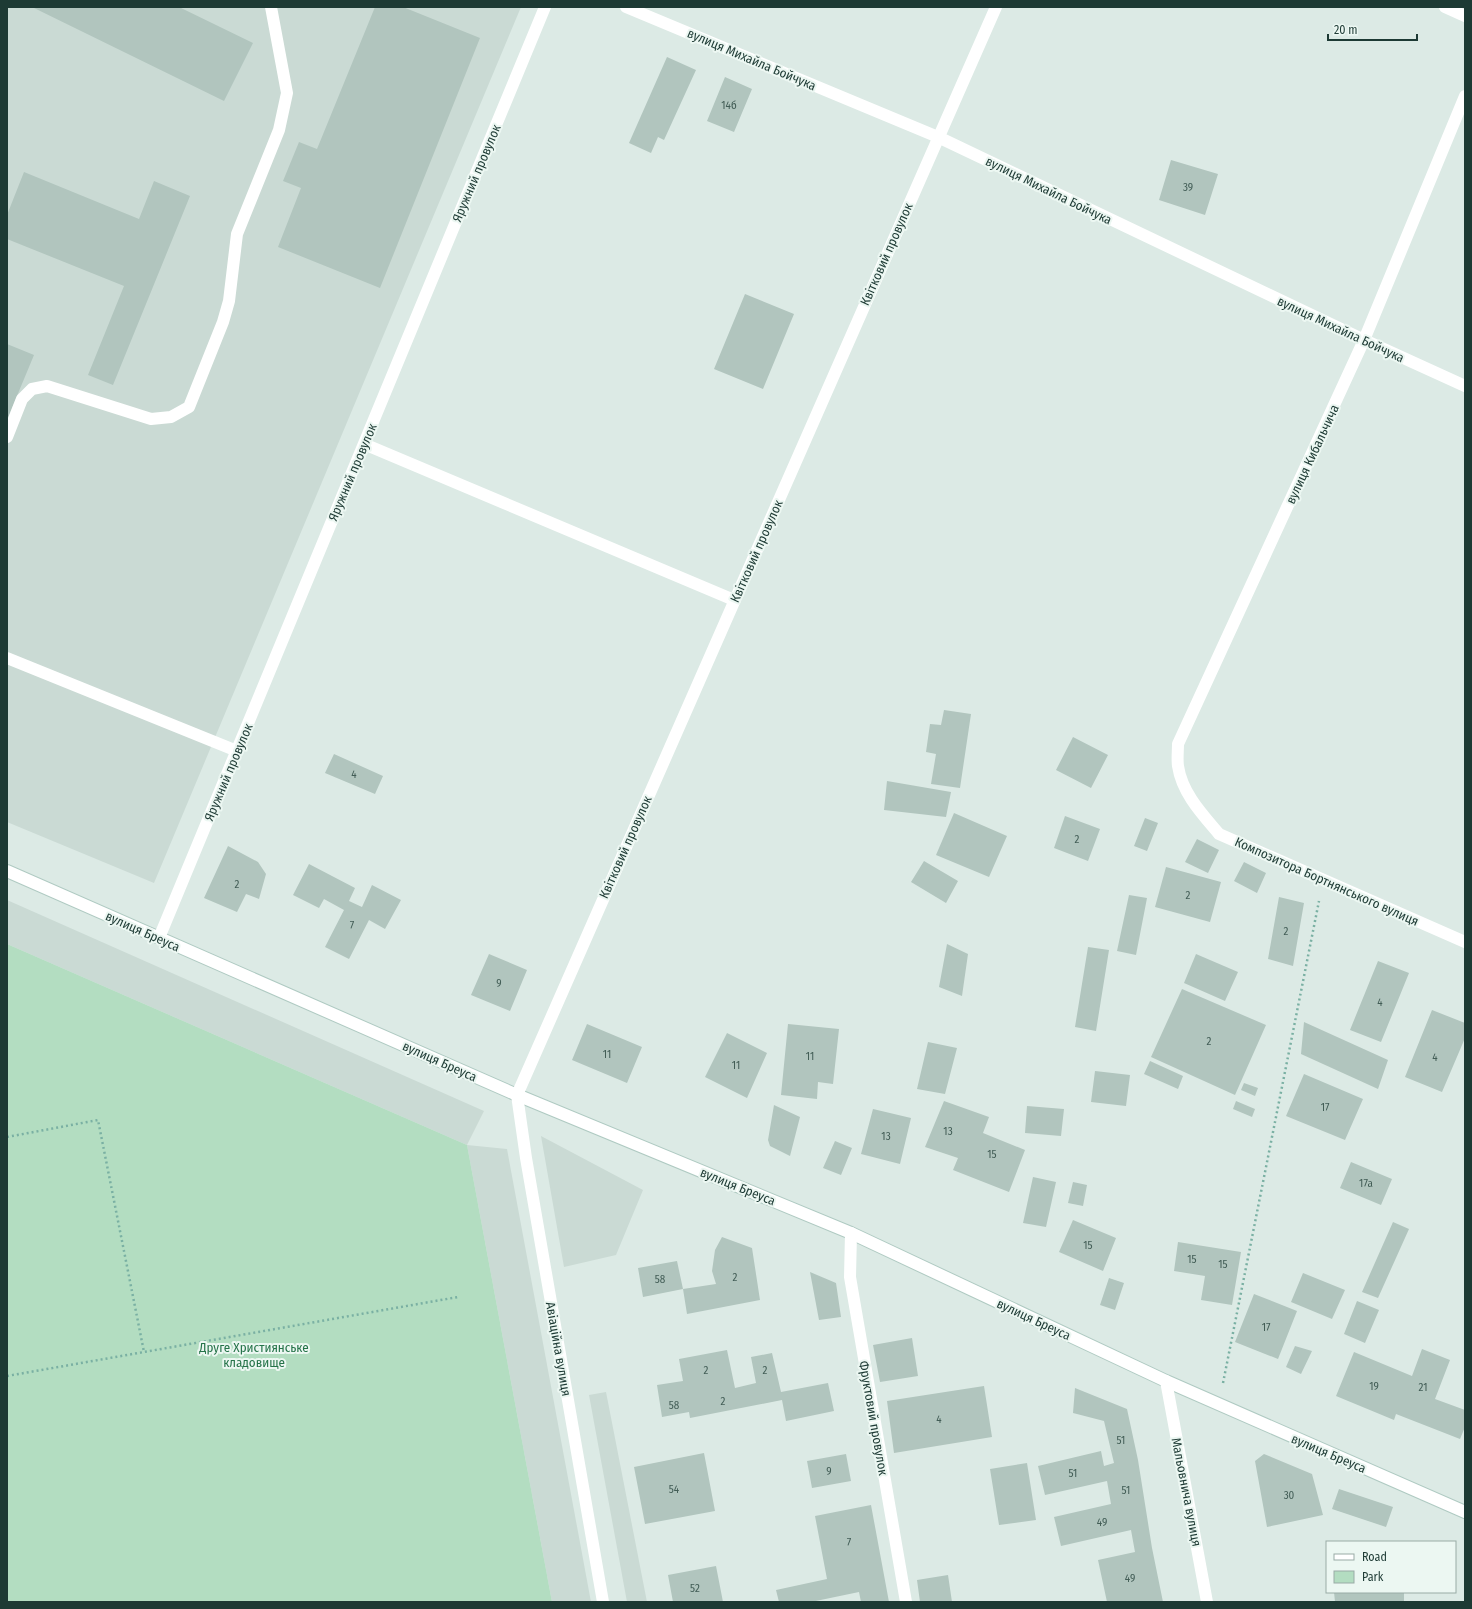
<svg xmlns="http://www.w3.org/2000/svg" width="1472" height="1609" font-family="'Fira Sans Condensed',sans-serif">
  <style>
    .built { fill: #cadad4 }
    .green { fill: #b3ddc1 }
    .building { fill: #b1c5be }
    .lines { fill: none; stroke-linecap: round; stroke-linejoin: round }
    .secondary-casing { stroke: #afcac2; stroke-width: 14 }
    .path { stroke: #7ab0a3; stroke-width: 2.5; stroke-dasharray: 2 3; stroke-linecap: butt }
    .lane { stroke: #fff; stroke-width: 12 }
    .street { stroke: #fff; stroke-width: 12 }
    .secondary { stroke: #fff; stroke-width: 12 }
    .labels { text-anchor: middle; stroke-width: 4; stroke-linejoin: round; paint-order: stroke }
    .number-label { font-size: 11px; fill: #425d56 }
    .street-label { font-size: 13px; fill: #1d3a34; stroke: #ecf7f2 }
    .park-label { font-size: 13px; fill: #257349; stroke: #ecf7f2 }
  </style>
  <rect width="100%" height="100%" fill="#dceae5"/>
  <path class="built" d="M7,7H521L154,883L7,822Z
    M7,900L484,1111L467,1145L507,1149L591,1602H552L467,1145L7,944Z
    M541,1136L643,1190L616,1255L564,1267Z
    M606,1392L647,1602H627L589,1395Z"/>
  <path class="green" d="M7,944L467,1145L552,1602H7Z"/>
  <path class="building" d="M32,7H179L253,43L224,101Z
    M375,7H403L480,38L380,288L278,247L301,188L283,181L299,142L317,149Z
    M667,57L696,70L664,140L658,137L651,153L629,143Z
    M725,77L752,89L734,132L707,121Z
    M1171,160L1218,174L1205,215L1159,200Z
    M24,172L139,219L154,181L190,196L113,385L88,375L124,286L7,239V215Z
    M745,294L794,314L763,389L714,369Z
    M7,344L34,355L7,420Z
    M944,710L971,714L960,788L931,784L936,754L926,752L930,724L941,725Z
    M1073,737L1108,755L1091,788L1056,770Z
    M334,754L383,776L375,794L325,773Z
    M887,781L951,792L946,817L884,810Z
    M954,813L1007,836L989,877L936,855Z
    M1065,816L1100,829L1088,861L1054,848Z
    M1145,818L1158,823L1147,851L1134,846Z
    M1197,839L1219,850L1208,873L1185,862Z
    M228,846L258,862L266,874L259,899L246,894L237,912L204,898Z
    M924,861L958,881L946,903L911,882Z
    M1244,862L1266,873L1257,893L1234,881Z
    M309,864L355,888L349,901L362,907L372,885L401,900L385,929L369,920L349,959L325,947L344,910L324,899L319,908L293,895Z
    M1166,867L1221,882L1210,922L1155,907Z
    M1129,895L1147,898L1136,955L1117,951Z
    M1279,897L1304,903L1293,966L1268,959Z
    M947,944L968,954L962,996L939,987Z
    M1088,947L1109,950L1096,1031L1075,1027Z
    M489,954L527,970L510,1011L471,995Z
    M1196,954L1238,972L1225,1001L1184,983Z
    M1378,961L1409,973L1381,1042L1350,1030Z
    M1182,989L1266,1025L1235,1095L1151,1057Z
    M1432,1010L1465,1023V1038L1442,1092L1405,1077Z
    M1304,1022L1388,1060L1378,1089L1301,1054Z
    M587,1024L642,1047L627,1083L572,1060Z
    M788,1024L839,1029L833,1084L818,1082L817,1099L781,1095Z
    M727,1033L767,1053L747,1098L705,1077Z
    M928,1042L957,1048L945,1094L917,1089Z
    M1150,1061L1183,1076L1178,1089L1144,1074Z
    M1095,1071L1130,1075L1126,1106L1091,1102Z
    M1304,1074L1363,1099L1345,1140L1286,1116Z
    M1244,1083L1258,1088L1255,1096L1241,1090Z
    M944,1101L989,1117L983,1133L1025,1150L1009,1192L953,1170L958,1158L925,1147Z
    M1236,1101L1255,1109L1252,1117L1233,1109Z
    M774,1105L800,1117L790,1156L770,1146L768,1140Z
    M1027,1106L1064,1109L1061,1136L1025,1133Z
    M873,1109L911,1118L900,1164L861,1154Z
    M835,1141L852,1148L841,1175L823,1168Z
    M1351,1162L1392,1179L1381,1205L1340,1188Z
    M1033,1177L1056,1182L1046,1227L1023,1223Z
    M1073,1182L1087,1185L1083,1206L1068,1203Z
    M1073,1220L1116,1238L1103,1271L1059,1252Z
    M1393,1222L1409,1229L1378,1298L1362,1292Z
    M722,1237L752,1248L760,1300L687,1314L683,1289L716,1284L712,1271L715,1250Z
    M1178,1242L1241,1252L1232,1305L1201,1300L1205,1276L1174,1271Z
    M677,1261L683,1289L643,1297L638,1268Z
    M810,1272L836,1283L841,1317L819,1320Z
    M1303,1273L1345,1290L1332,1319L1291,1302Z
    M1109,1278L1124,1283L1115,1310L1100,1305Z
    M1254,1294L1297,1311L1278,1359L1235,1342Z
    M1357,1301L1379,1310L1365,1343L1344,1334Z
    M912,1338L918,1376L880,1382L873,1345Z
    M1295,1346L1312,1351L1301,1374L1286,1367Z
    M1422,1349L1450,1360L1435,1399L1465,1410V1427L1460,1439L1396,1414L1394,1420L1336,1396L1354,1352L1412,1376Z
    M727,1350L735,1388L756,1383L751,1357L772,1353L781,1392L828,1383L834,1411L786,1421L782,1400L690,1418L689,1412L662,1417L657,1385L683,1381L679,1359Z
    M984,1386L992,1437L894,1453L887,1401Z
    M1075,1388L1127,1409L1138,1460L1152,1548L1163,1602H1107L1098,1560L1135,1552L1131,1530L1061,1546L1054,1517L1111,1504L1107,1481L1045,1495L1038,1466L1101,1451L1104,1466L1114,1463L1104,1421L1073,1413Z
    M704,1453L715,1511L645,1524L634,1467Z
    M846,1454L851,1481L812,1488L807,1461Z
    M1264,1454L1312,1474L1323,1515L1267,1527L1255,1461Z
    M1027,1463L1036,1520L999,1525L990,1469Z
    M1339,1489L1393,1507L1386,1527L1332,1509Z
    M871,1505L889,1602H861L859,1592L811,1602H779L776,1590L827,1579L815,1516Z
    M716,1566L723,1602H673L668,1575Z
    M948,1575L952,1602H920L917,1580Z
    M1334,1592H1404V1602H1335Z"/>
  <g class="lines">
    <g class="secondary-casing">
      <path id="secondary" d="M7,871L517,1095L851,1233L1166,1381L1465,1512"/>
    </g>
    <path class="path" d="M7,1137L98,1120L144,1352
      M7,1376L458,1297
      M1223,1383L1319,901"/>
    <path class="lane" d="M7,658L237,751"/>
    <path class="street" d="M626,7L938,137L1364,340L1465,386
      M1445,7L1465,16
      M1465,96L1364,340L1178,744C1178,751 1177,759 1178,766C1182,793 1202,814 1219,834L1465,942
      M7,437L22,399L32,389L47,386L151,419L171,417L189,407L223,322L229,301L237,234L279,130L287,93L271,7
      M364,444L734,600
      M159,938L545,7
      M851,1233L850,1277L906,1602
      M1166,1381L1207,1602
      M603,1602L526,1158L517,1095L996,7"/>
    <use href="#secondary" class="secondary"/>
  </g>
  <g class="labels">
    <g class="number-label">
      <text x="729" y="109">14б</text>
      <text x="1188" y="191">39</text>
      <text x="354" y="778">4</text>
      <text x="1077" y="843">2</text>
      <text x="237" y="888">2</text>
      <text x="1188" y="899">2</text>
      <text x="352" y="929">7</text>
      <text x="1286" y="935">2</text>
      <text x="499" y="987">9</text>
      <text x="1380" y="1006">4</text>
      <text x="1209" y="1045">2</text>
      <text x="607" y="1058">11</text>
      <text x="810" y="1060">11</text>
      <text x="1435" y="1061">4</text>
      <text x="736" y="1069">11</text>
      <text x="1325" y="1111">17</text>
      <text x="948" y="1135">13</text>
      <text x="886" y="1140">13</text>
      <text x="992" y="1158">15</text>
      <text x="1366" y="1187">17а</text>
      <text x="1088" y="1249">15</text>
      <text x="1192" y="1263">15</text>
      <text x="1223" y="1268">15</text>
      <text x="735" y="1281">2</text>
      <text x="660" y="1283">58</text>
      <text x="1266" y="1331">17</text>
      <text x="706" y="1374">2</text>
      <text x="765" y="1374">2</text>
      <text x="1374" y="1390">19</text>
      <text x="1423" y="1391">21</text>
      <text x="723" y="1405">2</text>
      <text x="674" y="1409">58</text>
      <text x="939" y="1423">4</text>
      <text x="1121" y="1444">51</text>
      <text x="829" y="1475">9</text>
      <text x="1073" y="1477">51</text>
      <text x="674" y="1493">54</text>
      <text x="1126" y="1494">51</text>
      <text x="1289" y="1499">30</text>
      <text x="1102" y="1526">49</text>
      <text x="849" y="1546">7</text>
      <text x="1130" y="1582">49</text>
      <text x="695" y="1592">52</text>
    </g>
    <g class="street-label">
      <text transform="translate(752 59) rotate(23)" y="5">вулиця Михайла Бойчука</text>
      <text transform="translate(476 173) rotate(-67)" y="5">Яружний провулок</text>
      <text transform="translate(1049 190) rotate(26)" y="5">вулиця Михайла Бойчука</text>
      <text transform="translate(886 254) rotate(-66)" y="5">Квітковий провулок</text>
      <text transform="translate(1341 329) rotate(25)" y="5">вулиця Михайла Бойчука</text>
      <text transform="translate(1312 454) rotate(-65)" y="5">вулиця Кибальчича</text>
      <text transform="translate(352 472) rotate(-67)" y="5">Яружний провулок</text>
      <text transform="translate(756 551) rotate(-66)" y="5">Квітковий провулок</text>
      <text transform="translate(228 772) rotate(-67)" y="5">Яружний провулок</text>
      <text transform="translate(625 847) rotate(-66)" y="5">Квітковий провулок</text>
      <text transform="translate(1327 881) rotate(24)" y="5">Композитора Бортнянського вулиця</text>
      <text transform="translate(143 931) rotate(24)" y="5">вулиця Бреуса</text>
      <text transform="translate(440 1061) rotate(24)" y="5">вулиця Бреуса</text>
      <text transform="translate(738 1186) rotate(22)" y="5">вулиця Бреуса</text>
      <text transform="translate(1034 1319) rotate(25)" y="5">вулиця Бреуса</text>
      <text transform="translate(559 1349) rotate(80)" y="5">Авіаційна вулиця</text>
      <text transform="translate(874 1418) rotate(80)" y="5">Фруктовий провулок</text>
      <text transform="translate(1329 1453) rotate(23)" y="5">вулиця Бреуса</text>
      <text transform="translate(1187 1492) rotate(79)" y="5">Мальовнича вулиця</text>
    </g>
    <g class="park-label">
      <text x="254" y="1352">Друге Християнське<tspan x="254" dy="15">кладовище</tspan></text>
    </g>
  </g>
  <rect width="1472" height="1609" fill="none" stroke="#1d3a34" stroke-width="16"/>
  <rect x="1326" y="1541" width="130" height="52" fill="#ecf7f2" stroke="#99aba6"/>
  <rect x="1334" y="1554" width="20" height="6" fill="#ffffff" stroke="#99aba6"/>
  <text x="1362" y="1561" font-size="12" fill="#1d3a34">Road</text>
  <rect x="1334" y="1571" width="20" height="12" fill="#b3ddc1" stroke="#99aba6"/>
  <text x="1362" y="1581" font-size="12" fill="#1d3a34">Park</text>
  <path d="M1328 34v6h89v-6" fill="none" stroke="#1d3a34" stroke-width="2"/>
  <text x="1334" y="34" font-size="12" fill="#1d3a34" stroke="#ecf7f2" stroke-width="3" paint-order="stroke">20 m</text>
</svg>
